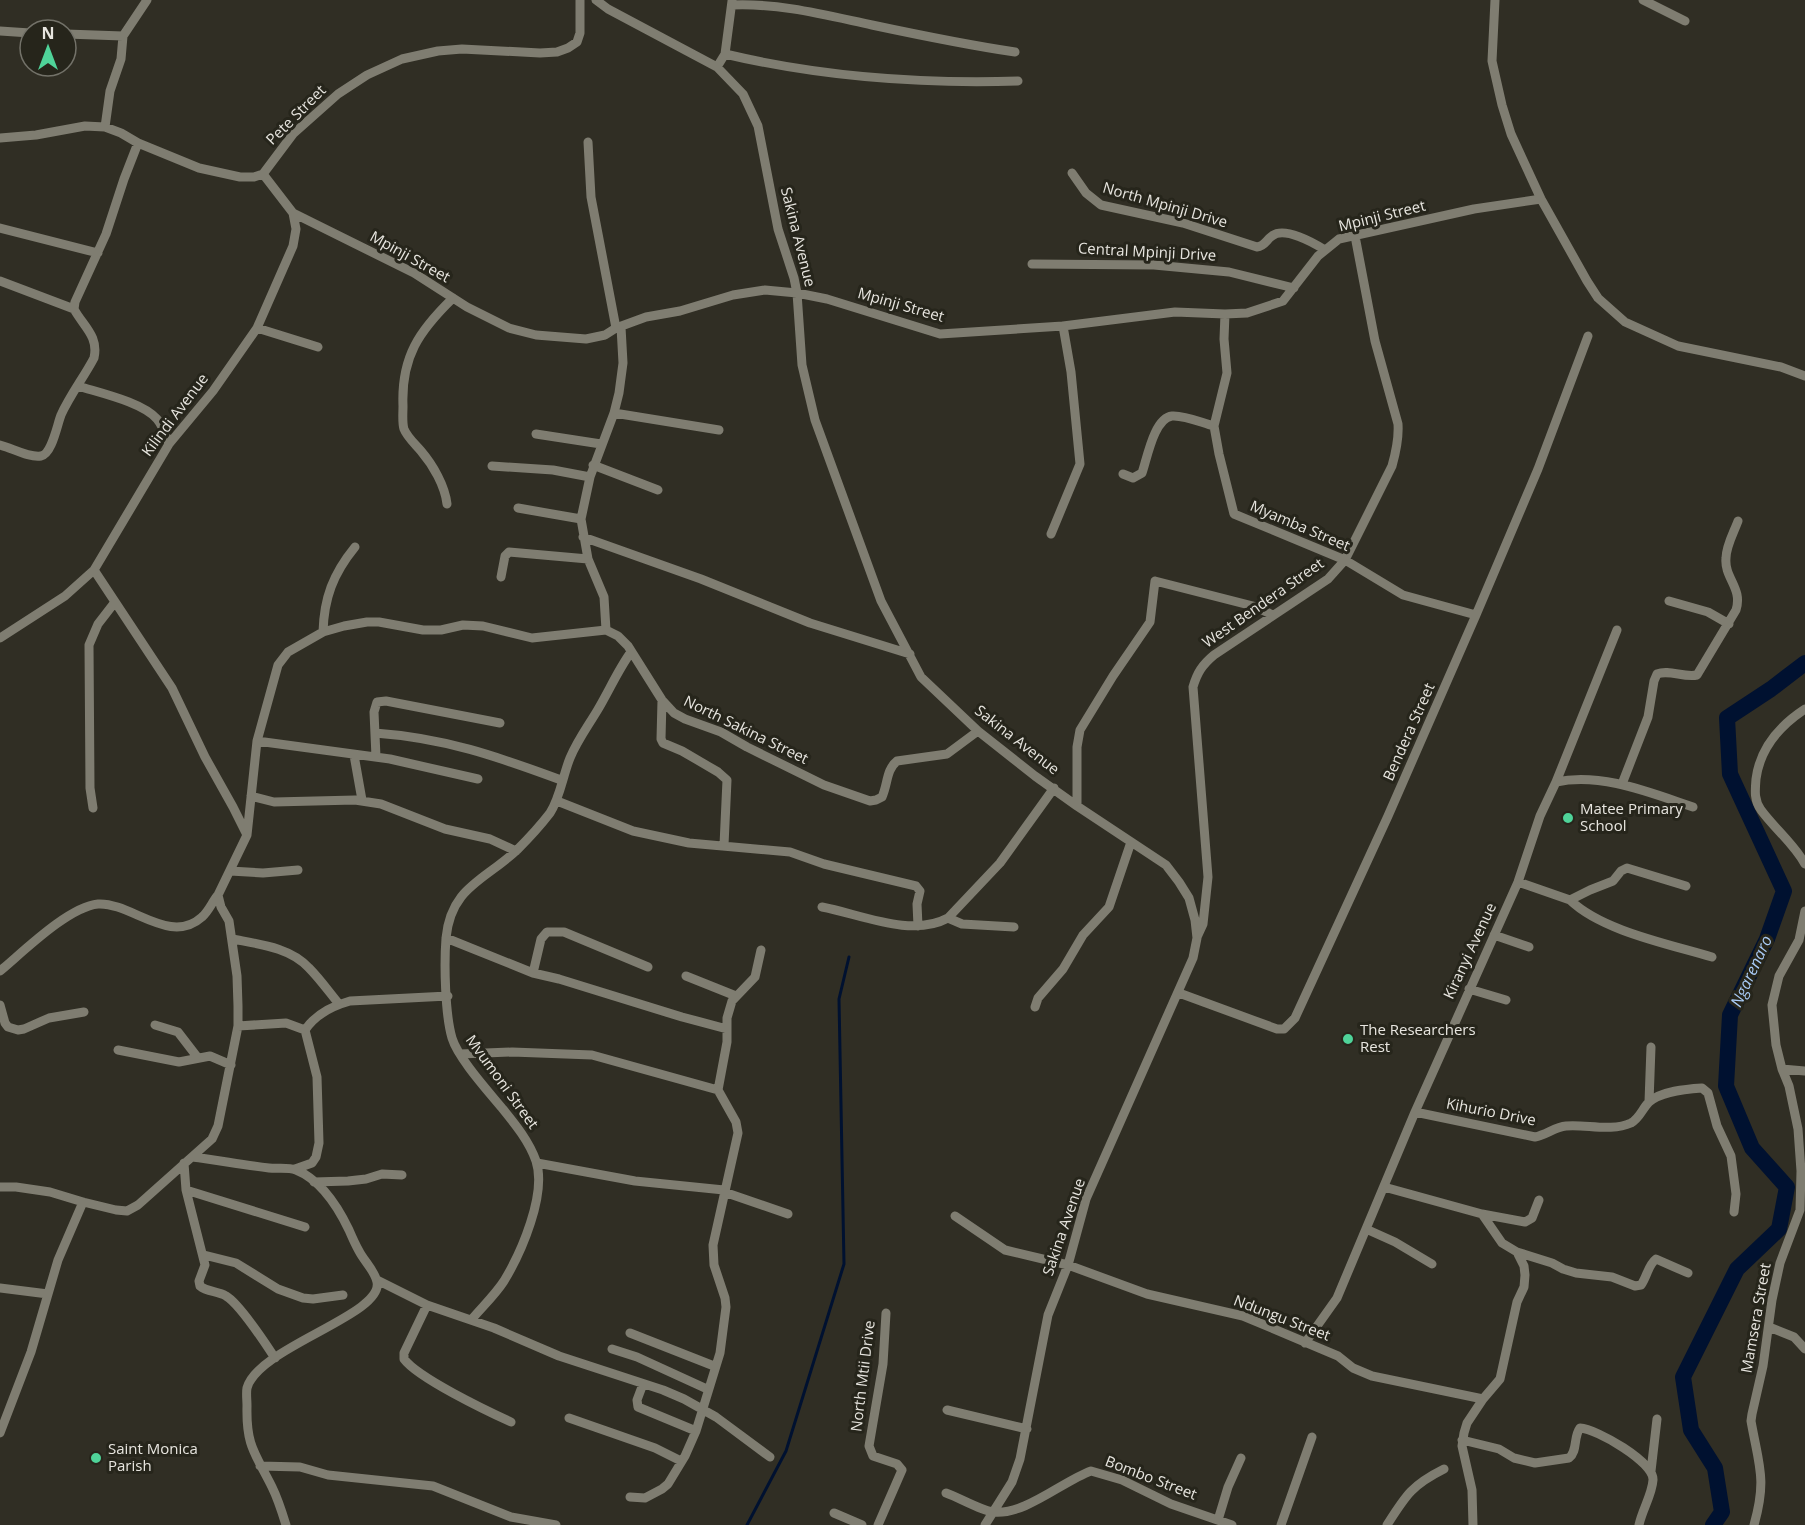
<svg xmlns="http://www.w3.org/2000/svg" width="1805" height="1525" font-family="'Open Sans',sans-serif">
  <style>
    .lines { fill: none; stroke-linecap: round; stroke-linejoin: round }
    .stream { stroke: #001130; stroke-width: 3 }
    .river { stroke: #001130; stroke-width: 16 }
    .minor { stroke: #7f7d71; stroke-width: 9 }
    .poi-dot { fill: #4fd399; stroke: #26251b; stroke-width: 2 }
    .labels { text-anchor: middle; stroke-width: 6; stroke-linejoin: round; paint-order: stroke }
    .street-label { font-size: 15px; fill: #e7e5df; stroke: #26251b }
    .poi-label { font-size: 15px; fill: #e7e5df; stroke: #26251b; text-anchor: start }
    .water-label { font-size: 16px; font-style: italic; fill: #a9cbf6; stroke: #26251b }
  </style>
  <rect width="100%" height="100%" fill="#302e24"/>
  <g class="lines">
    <path class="stream" d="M747,1525L786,1451L844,1264L839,999L849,957"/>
    <path class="river" d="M1713,1525L1722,1512L1715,1468L1691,1430L1683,1377L1737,1269L1779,1229L1787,1187L1752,1148L1726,1086L1730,1015L1767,939L1784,891L1730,774L1727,718L1771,689L1805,663"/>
    <path class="minor" d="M596,0L608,9L717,67L743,94L758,126L778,229L794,278L797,293L802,365L815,420L881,601L921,677L978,731L1035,776L1077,806L1166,865L1179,882L1189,898L1195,920L1197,938L1193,958L1086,1199L1068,1265L1048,1315L1020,1459L1012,1482L985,1525
      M1495,0L1492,61L1502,105L1511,134L1541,199L1587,281L1598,298L1625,322L1678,346L1781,367L1805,376
      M1643,0L1685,21
      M732,5C780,3 825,15 872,25C919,35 967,45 1015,52
      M0,31L30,33
      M66,34L123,36
      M725,54C822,77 919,84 1018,81
      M717,67L725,54L732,1
      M105,127L110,91L121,59L123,36L147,0
      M0,138L36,135L85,126L105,127L121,133L138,143L199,168L240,177H254L263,174L293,134L338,94L367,75L402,59L438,51L462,49L540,53L557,52L568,48L577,42L580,33V0
      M588,142L591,197L616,328
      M1072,173L1086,193L1101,205L1183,223L1257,247C1265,246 1266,240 1272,236C1284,226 1314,243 1325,250
      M293,213L414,273L467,307L509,328L536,335L586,339L605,335L616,328L646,317L680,311L733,295L765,290L797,293L827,299L940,334L1063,326L1175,312L1225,314L1247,313L1283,301L1318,256L1339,239L1474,209L1541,199
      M0,228L98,253
      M1032,264L1154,265L1229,272L1294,288
      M0,281L74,309
      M1225,314L1224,339L1227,373L1214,426L1219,454L1234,514L1345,560L1403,595L1476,615
      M257,328L318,347
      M78,386C100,393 142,402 157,419C163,426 166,436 169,444
      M614,413L719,430
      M536,434L601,444
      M0,445C12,448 29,458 41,456C52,454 57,425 61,415C70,395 84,377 94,358C99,336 83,326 74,309L75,302L106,234L124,179L138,143
      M593,465L658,490
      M492,466L553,470L590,477
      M1123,474L1133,478L1142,473C1147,459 1154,418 1172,416C1185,415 1202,423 1214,426
      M447,504C445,486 433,465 421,451C416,445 407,437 404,429C402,423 403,413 403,406C401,357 419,331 453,298
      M518,508L581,519
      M1051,534L1080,464L1071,372L1063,326
      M583,537L701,579L810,623L910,654
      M94,570L172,688L205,757L233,807L247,835
      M501,577L505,556L509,552L588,559
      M1669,601L1708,612L1729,624
      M606,630L604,597L588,559L581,519L590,477L614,413L619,393L623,363L621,327
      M323,632C324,598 333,574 355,547
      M0,638L65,596L94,570L169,444L213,391L257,328L293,246L296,229L293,213L263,174
      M662,700L661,739L663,743L682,751L718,772L727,780L724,845
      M1805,709C1779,726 1760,748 1756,779C1755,791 1754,800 1761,810C1775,829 1794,844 1805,864
      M375,733C445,738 496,756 561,780
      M257,741L390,759L478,779
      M354,755L362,800
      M376,757L374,712L377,702L386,701L500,723
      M1556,782C1601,772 1651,793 1693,807
      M1622,784L1648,717L1654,681L1657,674C1669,669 1684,678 1697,675L1736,610C1743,588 1724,578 1726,558C1726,546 1734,532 1738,521
      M251,796L274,802L355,800L381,804L445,829L490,839L516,851
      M557,801L633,831L689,843L790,852L824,864L916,886L920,891L917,904L918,926
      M1077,806V747L1080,730L1113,676L1150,622L1155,581L1253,606L1273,615
      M93,808L90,788L89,645L98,624L115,602
      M230,871L263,873L298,870
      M1518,882L1570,900L1590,890L1613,881L1621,871L1627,868L1686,886
      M1570,900C1602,931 1669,944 1712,957
      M822,907C860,914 911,938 948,918L1000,863L1054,788
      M948,918L962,924L1014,927
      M1494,935L1529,947
      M1197,937L1203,924L1208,877L1193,687C1197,673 1202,665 1214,655L1328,579L1345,560L1392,466C1396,452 1399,439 1398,424L1375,341L1355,236
      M446,938L533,973L559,979L682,1017L727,1029
      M232,939C258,944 290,947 309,968C320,979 329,992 339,1004
      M0,971C23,952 68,907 98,904C131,902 170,946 202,917C209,911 212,902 218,895
      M533,973L541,939L547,932H564L648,967
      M686,976L736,996
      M1469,989L1506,1000
      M1179,993L1277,1029H1284L1295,1018L1388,816L1476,615L1538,469L1588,336
      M0,1005L5,1023L8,1027L18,1030L24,1029L49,1018L84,1012
      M1035,1007L1038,998L1063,969L1083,935L1109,907L1131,842
      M155,1025L178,1032L198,1058
      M238,1026L286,1023L305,1030L317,1077L319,1143L316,1157L312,1163L295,1169
      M305,1030C315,1015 332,1006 350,1001L448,996
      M118,1050L179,1062L210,1056L231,1065
      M460,1054L512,1052L592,1055L718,1090
      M1782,1069L1805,1071
      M1649,1102L1651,1047
      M1415,1112L1535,1137C1546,1135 1555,1127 1566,1126C1586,1124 1611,1132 1631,1123C1640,1118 1642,1109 1649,1102C1662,1091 1686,1089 1702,1088L1708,1093L1717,1126L1731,1156L1736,1194L1734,1212
      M192,1157C217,1160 243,1165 269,1168C277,1169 288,1167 296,1170C321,1180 338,1207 349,1230C352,1237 355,1244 359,1251C364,1261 375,1271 377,1282C384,1315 258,1347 247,1388C246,1393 247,1400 247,1406C246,1446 255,1453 272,1487C278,1499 282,1512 286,1525
      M184,1163L186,1190L205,1265L199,1281L200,1286C207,1292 218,1291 226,1296C240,1304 265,1343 275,1358
      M537,1163L635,1181L724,1190
      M314,1182L348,1181L366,1179L382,1174L402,1175
      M0,1187H16L50,1192L83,1202L116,1210L127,1211L138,1205L212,1139L218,1126L238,1026V1006L237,976L229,921L221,907L218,895L247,835L257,741L278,665L288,652L323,632L344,626L367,622H379L423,630H441L463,625L483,626L532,638L606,630L618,636L628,646L662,700L674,713L685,719L721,732L747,747L824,785L870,801L876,800L882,797C888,784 886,770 897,761L947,754L978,731
      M1384,1187L1482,1214L1502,1243L1517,1252L1524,1266L1525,1275L1524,1287L1517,1302L1500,1379L1483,1399L1467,1423L1464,1433L1462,1446L1472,1490L1473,1525
      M186,1190L305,1227
      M724,1192L788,1214
      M1482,1214L1525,1222L1532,1218L1539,1200
      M955,1216L1005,1250L1068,1265L1147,1294L1243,1316L1338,1356L1353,1368L1372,1376L1483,1399
      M1366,1229L1395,1242L1432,1264
      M1517,1252L1552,1263L1563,1269L1576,1273L1612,1277L1635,1286L1641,1285C1647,1277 1648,1265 1656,1259L1688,1273
      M204,1255L236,1263L278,1289L303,1298L313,1299L343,1295
      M377,1280L427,1305L494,1328L559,1356L663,1390L684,1399L716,1417L770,1457
      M0,1288L48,1294
      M427,1305L404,1353V1359C418,1378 487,1411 511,1422
      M472,1319C482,1307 495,1295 504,1281C521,1253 547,1194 536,1161C529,1141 515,1124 502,1108C488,1091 458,1058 452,1038C445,1014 444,964 446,938C451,887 484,881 517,850C528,839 540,826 550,813C560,798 563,775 570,758C577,741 588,726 597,711C609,691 618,670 631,652
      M1769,1327L1794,1337L1805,1349
      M630,1333L714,1366
      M1305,1343L1337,1298L1415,1112L1518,882L1540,816L1556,782L1617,630
      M612,1349L637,1357L707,1389
      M643,1384L637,1400L638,1407L696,1431
      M947,1410L1027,1429
      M569,1418L655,1448L681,1461
      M0,1433L31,1352L58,1260L83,1202
      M1462,1440L1499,1449L1514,1458L1535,1463L1569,1458C1578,1451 1573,1437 1580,1428C1597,1429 1654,1462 1653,1480C1652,1495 1642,1510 1639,1525
      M260,1466L300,1467L328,1475L433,1486L511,1517L556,1525
      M1651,1471L1657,1419
      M946,1493C960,1498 980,1510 993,1512C1024,1516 1063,1481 1091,1471L1122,1480L1171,1504L1232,1525
      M630,1497L645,1498L662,1489L668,1484L685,1456L696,1431L720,1353L726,1307L725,1298L714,1265L713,1245L738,1133L736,1122L718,1090L727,1042V1018L732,1001L755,977L761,950
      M834,1513L862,1525
      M1218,1520L1228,1487L1241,1458
      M878,1525L902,1470L897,1464L873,1456L869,1446L883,1364L886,1313
      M1281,1525L1312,1437
      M1387,1525C1406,1495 1412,1485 1444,1469
      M1754,1525C1767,1479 1759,1466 1751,1421L1752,1414L1763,1366L1772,1300L1780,1263L1800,1210L1801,1171L1798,1129L1789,1086L1782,1069L1776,1045L1772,1005L1779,976L1799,940L1805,911"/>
  </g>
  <g class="poi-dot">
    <circle cx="1568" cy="818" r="6"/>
    <circle cx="1348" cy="1039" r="6"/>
    <circle cx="96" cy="1458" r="6"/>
  </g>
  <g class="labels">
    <g class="street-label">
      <text transform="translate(296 115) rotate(-45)" y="5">Pete Street</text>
      <text transform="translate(1165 205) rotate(16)" y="5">North Mpinji Drive</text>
      <text transform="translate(1382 216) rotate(-14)" y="5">Mpinji Street</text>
      <text transform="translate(798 237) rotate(76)" y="5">Sakina Avenue</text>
      <text transform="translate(1147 252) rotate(3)" y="5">Central Mpinji Drive</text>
      <text transform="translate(410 257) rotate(29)" y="5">Mpinji Street</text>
      <text transform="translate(901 305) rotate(16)" y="5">Mpinji Street</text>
      <text transform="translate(175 415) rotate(-53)" y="5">Kilindi Avenue</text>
      <text transform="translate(1300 526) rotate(23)" y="5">Myamba Street</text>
      <text transform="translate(1263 603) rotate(-35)" y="5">West Bendera Street</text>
      <text transform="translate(746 730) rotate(26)" y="5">North Sakina Street</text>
      <text transform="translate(1409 732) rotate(-66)" y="5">Bendera Street</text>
      <text transform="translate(1017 740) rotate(38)" y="5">Sakina Avenue</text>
      <text transform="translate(1470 951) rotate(-65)" y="5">Kiranyi Avenue</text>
      <text transform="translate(502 1082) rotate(54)" y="5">Mvumoni Street</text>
      <text transform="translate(1491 1112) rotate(11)" y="5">Kihurio Drive</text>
      <text transform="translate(1064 1227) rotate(-71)" y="5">Sakina Avenue</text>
      <text transform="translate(1282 1318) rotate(21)" y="5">Ndungu Street</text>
      <text transform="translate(1756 1318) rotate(-80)" y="5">Mamsera Street</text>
      <text transform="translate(863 1376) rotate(-83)" y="5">North Mtii Drive</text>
      <text transform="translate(1151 1478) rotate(21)" y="5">Bombo Street</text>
    </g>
    <g class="poi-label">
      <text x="1580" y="814">Matee Primary<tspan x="1580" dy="17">School</tspan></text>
      <text x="1360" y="1035">The Researchers<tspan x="1360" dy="17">Rest</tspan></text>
      <text x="108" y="1454">Saint Monica<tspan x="108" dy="17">Parish</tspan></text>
    </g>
    <g class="water-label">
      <text transform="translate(1751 971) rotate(-65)" y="6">Ngarenaro</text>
    </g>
  </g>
  <g transform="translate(48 48)"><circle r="28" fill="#26251b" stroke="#737269" stroke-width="1.5"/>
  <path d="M0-4.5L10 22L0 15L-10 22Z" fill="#4fd399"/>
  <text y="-9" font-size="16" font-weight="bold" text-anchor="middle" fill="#e7e5df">N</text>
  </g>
</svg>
